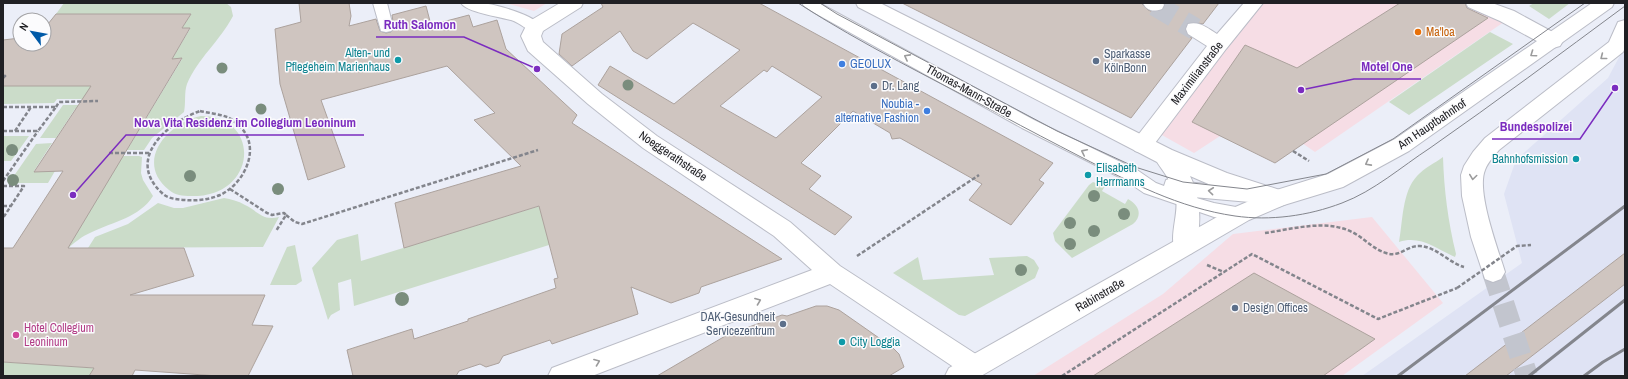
<svg xmlns="http://www.w3.org/2000/svg" width="1628" height="379" font-family="'Archivo Narrow',sans-serif">
  <style>
    .commercial { fill: #f6dde5 }
    .built { fill: #dfe3f4 }
    .green { fill: #cbdcc9 }
    .building { fill: #cfc5c0; stroke: #aca29d; fill-rule: evenodd }
    .lines { fill: none; stroke-linecap: round; stroke-linejoin: round }
    .pedestrian-tunnel { stroke: #c2c5ce; stroke-width: 22; stroke-dasharray: 22 11; stroke-linecap: butt }
    .minor-tunnel { stroke: #c2c5ce; stroke-width: 22; stroke-dasharray: 22 11; stroke-linecap: butt }
    .service-casing { stroke: #bbbdc7; stroke-width: 2 }
    .pedestrian-casing { stroke: #bbbdc7; stroke-width: 2 }
    .minor-casing { stroke: #bbbdc7; stroke-width: 2 }
    .tertiary-casing { stroke: #bbbdc7; stroke-width: 2 }
    .path { stroke: #83858c; stroke-width: 2.5; stroke-dasharray: 4 2; stroke-linecap: butt }
    .service { fill: #fff; fill-rule: evenodd }
    .pedestrian { fill: #fff; fill-rule: evenodd }
    .minor { fill: #fff; fill-rule: evenodd }
    .tertiary { fill: #fff; fill-rule: evenodd }
    .tram { stroke: #84868d; stroke-width: 1 }
    .rail { stroke: #84868d; stroke-width: 3 }
    .path-bridge { stroke: #83858c; stroke-width: 2.5; stroke-dasharray: 4 2; stroke-linecap: butt }
    .tree { fill: #7a8d7d }
    .oneway { stroke: #9b9b9c }
    .food-dot { fill: #e8710a; stroke: #fbfbfd; stroke-width: 1.5 }
    .culture-dot { fill: #0f9aa8; stroke: #fbfbfd; stroke-width: 1.5 }
    .service-dot { fill: #5c6f8a; stroke: #fbfbfd; stroke-width: 1.5 }
    .shop-dot { fill: #3f7fe0; stroke: #fbfbfd; stroke-width: 1.5 }
    .hotel-dot { fill: #d1479c; stroke: #fbfbfd; stroke-width: 1.5 }
    .labels { text-anchor: middle; stroke-width: 3; stroke-linejoin: round; paint-order: stroke }
    .food-label { font-size: 12px; fill: #c56008; stroke: #fbfbfd; text-anchor: start }
    .culture-label { font-size: 12px; fill: #0d838f; stroke: #fbfbfd; text-anchor: end }
    .service-label { font-size: 12px; fill: #4e5e75; stroke: #fbfbfd; text-anchor: start }
    .shop-label { font-size: 12px; fill: #366cbe; stroke: #fbfbfd; text-anchor: start }
    .street-label { font-size: 12px; fill: #202024; stroke: #fbfbfd }
    .hotel-label { font-size: 12px; fill: #b23c85; stroke: #fbfbfd; text-anchor: start }
    .leader { fill: none; stroke: #7b2cbf; stroke-width: 1.5 }
    .callout-dot { fill: #7b2cbf; stroke: #fbfbfd; stroke-width: 1.5 }
    .callout-label { font-size: 13px; text-anchor: middle; font-weight: bold; fill: #7b2cbf; stroke: #fbfbfd; stroke-width: 3; stroke-linejoin: round; paint-order: stroke }
  </style>
  <rect width="100%" height="100%" fill="#ebeef8"/>
  <path class="commercial" d="M505,3H547L534,11Z
    M1262,3H1484L1517,13L1315,152L1257,112L1194,153L1160,134L1217,40Z
    M1372,217L1443,303L1342,376H1033L1163,294L1233,234Z"/>
  <path class="built" d="M1625,46V373L1620,376H1362L1522,263L1504,194L1516,160L1608,78Z"/>
  <path class="green" d="M64,3H226L231,7L233,16C220,41 198,58 187,84C184,92 186,103 184,112L152,138L144,150H127L182,59H172L190,29L182,28L191,14H56Z
    M1534,3H1570L1549,19L1529,6Z
    M1490,32L1513,44L1409,115L1389,102Z
    M3,86H109L100,99H57L54,103L3,104Z
    M63,105H98L96,109H75L56,138H40Z
    M201,116C260,116 258,192 198,196C187,196 177,197 169,190C134,162 167,123 201,116Z
    M3,136H29L11,161H3Z
    M52,143L34,171H55L48,183H9L36,144Z
    M122,156H139L142,157L141,173L143,180L153,196C140,217 113,222 92,232C82,236 74,243 66,250Z
    M1443,157C1444,190 1448,221 1456,254L1455,257C1436,249 1421,235 1399,242C1403,221 1402,192 1417,176C1424,168 1435,163 1443,157Z
    M1093,182L1105,186L1102,191L1125,204L1128,199C1139,205 1143,215 1133,224L1072,258L1055,241L1053,233L1089,185Z
    M598,188L549,245L354,306L351,279L338,283L340,310L331,315L328,320L312,268L337,240L358,234L361,261Z
    M224,198C231,199 238,201 245,205C258,211 262,221 279,217L263,247L88,248L95,237L128,224L158,203L174,208H183Z
    M295,245L302,281L296,285H270L287,247Z
    M1027,256L1034,260L1039,268L1035,278L965,316L959,315L893,273L918,257L923,280L994,275L989,258Z
    M3,362L94,368L89,376H3Z"/>
  <path class="building" d="M299,3H349L351,16L349,26L376,19L380,31L386,33L391,32L394,28L392,15L426,6L431,25L469,15L473,27L497,20L506,49L577,115L572,123L782,259L701,287L699,293L671,303L631,287L638,314L552,344L550,340L503,356L499,363L486,367L480,364L459,371L456,376H353L347,350L412,329L414,339L468,321V319L556,288L554,279L558,278L539,206L404,248L395,203L521,166L474,120L495,113L447,66L321,100L345,167L308,180L280,84L275,29L301,22Z
    M601,3H759L1053,163L1039,180L1044,183L1011,225L969,200L982,184L900,138L892,139L890,133L853,111L801,163L821,176L809,189L852,217L835,235L598,85L610,66L674,104L740,50L693,23L647,59L633,51L620,31L572,66L559,54L562,34L603,7ZM772,66L822,97L776,138L720,106L764,70L767,72Z
    M902,3H1141L1148,10L1153,12L1162,10L1165,6V3H1219L1203,24L1192,22L1187,23L1185,30L1187,35L1192,38L1131,118Z
    M1400,3H1465L1467,8L1488,18L1275,163L1192,122L1245,45L1297,68Z
    M56,14H191L182,28H190L172,59L182,58L68,248H184L194,276L130,295H265L252,325L273,326L248,376H218L135,370L132,376H89L94,368L3,362V248H13L63,171L34,172L91,86H3V40L20,38V44H44V29Z
    M1625,253V284L1506,376H1465Z
    M1254,273L1375,339L1323,376H1093Z
    M816,306H827L839,310L892,347L899,354L904,367L889,376H657L727,335L782,315L787,316Z"/>
  <g class="lines">
    <path class="pedestrian-tunnel" d="M1155,5L1195,29"/>
    <path class="minor-tunnel" d="M1493,272L1527,376"/>
    <g class="service-casing">
      <path id="service" d="M373,3H387L393,27L391,31L386,32L381,31Z
        M461,3C468,3 476,2 483,3C497,5 535,15 542,27L540,31C528,34 522,23 511,20C500,17 466,12 461,3Z
        M802,3H819L1034,120L1137,170L1156,183L1164,186L1166,180L1172,178L1185,182L1261,189L1267,191L1270,196L1267,201L1261,203L1193,197L1214,203L1247,209L1250,214L1247,219L1241,221L1214,217L1144,193L1125,180L1022,128L813,12L804,6Z"/>
    </g>
    <g class="pedestrian-casing">
      <path id="pedestrian" d="M1143,3H1163L1164,5L1162,9C1153,12 1147,11 1143,3Z
        M1244,3H1263L1226,49L1149,151L1142,153L1135,151L1131,145L1135,139L1207,46L1188,34L1186,29L1188,24C1200,21 1207,28 1217,34Z
        M1466,3H1492L1514,11L1560,36L1563,41L1560,46L1553,48L1546,46L1500,21L1468,7Z"/>
    </g>
    <g class="minor-casing">
      <path id="minor" d="M560,3H583L581,7L543,31L541,36L543,42L602,94L657,136L790,222L840,266L982,358L986,366L982,374L977,376L964,374L830,284L592,376H548L552,368L812,270L774,236L643,148L588,104L528,51L521,36L528,22Z
        M856,3H880L1172,150L1227,173L1286,192L1289,198L1286,204L1278,207L1213,186L1190,176C1201,197 1203,232 1192,253L1184,256L1176,253C1168,237 1179,215 1176,198C1173,183 1165,174 1157,162L858,7Z
        M1625,20V48L1623,52L1499,150C1494,156 1488,162 1485,170C1476,191 1498,249 1505,272L1501,279L1493,282L1485,279L1471,237L1462,196L1461,175L1464,166L1473,152L1485,138L1609,42L1618,22Z"/>
    </g>
    <g class="tertiary-casing">
      <path id="tertiary" d="M1592,3H1614L1612,7L1409,151L1343,187L1284,205L1249,220L981,376H945L949,368L1233,208L1270,192L1328,174L1395,139Z"/>
    </g>
    <path class="path" d="M3,78L6,75
      M3,107H56L38,131H3
      M56,107L59,102L98,101
      M200,111C209,113 219,114 227,117C230,118 234,121 237,124C263,144 246,183 220,195C208,200 196,201 184,200C176,199 168,199 162,193C125,159 167,123 200,111Z
      M15,131L31,107
      M1293,151L1309,161
      M109,153H149
      M3,181L38,131
      M3,186H24L3,218
      M230,189L267,213L272,215L284,213L286,215L276,231
      M3,206H11
      M286,215L295,222L302,224L538,150
      M1265,233C1293,229 1326,219 1352,232C1364,238 1373,249 1386,253C1400,258 1407,245 1420,246C1437,247 1449,263 1464,267
      M857,256L979,175
      M1207,265L1224,272L1252,254L1378,319L1457,288
      M1062,376L1224,272"/>
    <use href="#service" class="service"/>
    <use href="#pedestrian" class="pedestrian"/>
    <use href="#minor" class="minor"/>
    <use href="#tertiary" class="tertiary"/>
    <path class="tram" d="M798,3C863,45 933,79 1001,115C1027,129 1054,143 1081,157C1130,182 1179,208 1235,216C1270,221 1308,216 1342,203C1374,191 1401,167 1430,148C1496,102 1560,54 1625,6
      M820,3L837,14L1057,131L1135,167L1183,182L1247,189L1326,174L1393,139L1585,3"/>
    <path class="rail" d="M1398,376L1625,206
      M1529,376L1625,300
      M1584,376L1603,362L1625,349"/>
    <path class="path-bridge" d="M1457,288L1517,246L1531,245"/>
  </g>
  <g class="tree">
    <circle cx="222" cy="68" r="5.5"/>
    <circle cx="628" cy="85" r="5.5"/>
    <circle cx="261" cy="109" r="5.5"/>
    <circle cx="12" cy="150" r="6"/>
    <circle cx="190" cy="176" r="6"/>
    <circle cx="13" cy="180" r="6"/>
    <circle cx="278" cy="189" r="6"/>
    <circle cx="1094" cy="196" r="6"/>
    <circle cx="1124" cy="214" r="6"/>
    <circle cx="1070" cy="223" r="6"/>
    <circle cx="1094" cy="231" r="6"/>
    <circle cx="1070" cy="244" r="6"/>
    <circle cx="1021" cy="270" r="6"/>
    <circle cx="402" cy="299" r="7"/>
  </g>
  <defs><path id="oneway-chevron" d="M-2-3.5L2.5 0L-2 3.5" fill="none" stroke-width="1.6" stroke-linecap="round" stroke-linejoin="round"/></defs>
  <g class="oneway">
    <use href="#oneway-chevron" transform="translate(1533 54) rotate(145)"/>
    <use href="#oneway-chevron" transform="translate(907 57) rotate(-152)"/>
    <use href="#oneway-chevron" transform="translate(1603 57) rotate(142)"/>
    <use href="#oneway-chevron" transform="translate(1084 152) rotate(-154)"/>
    <use href="#oneway-chevron" transform="translate(1368 163) rotate(152)"/>
    <use href="#oneway-chevron" transform="translate(1473 177) rotate(98)"/>
    <use href="#oneway-chevron" transform="translate(1211 191) rotate(-174)"/>
    <use href="#oneway-chevron" transform="translate(758 301) rotate(-21)"/>
    <use href="#oneway-chevron" transform="translate(597 362) rotate(-21)"/>
  </g>
  <circle class="food-dot" cx="1418" cy="32" r="4"/>
  <g class="culture-dot">
    <circle cx="398" cy="60" r="4"/>
    <circle cx="1576" cy="159" r="4"/>
    <circle cx="1088" cy="175" r="4"/>
    <circle cx="842" cy="342" r="4"/>
  </g>
  <g class="service-dot">
    <circle cx="1096" cy="61" r="4"/>
    <circle cx="874" cy="86" r="4"/>
    <circle cx="1235" cy="308" r="4"/>
    <circle cx="783" cy="324" r="4"/>
  </g>
  <g class="shop-dot">
    <circle cx="842" cy="64" r="4"/>
    <circle cx="927" cy="111" r="4"/>
  </g>
  <circle class="hotel-dot" cx="16" cy="335" r="4"/>
  <g class="labels">
    <g class="food-label">
      <text x="1426" y="36">Ma'loa</text>
    </g>
    <g class="culture-label">
      <text x="390" y="57">Alten- und<tspan x="390" dy="14">Pflegeheim Marienhaus</tspan></text>
      <text x="1568" y="163">Bahnhofsmission</text>
      <text x="1096" y="172" text-anchor="start">Elisabeth<tspan x="1096" dy="14">Herrmanns</tspan></text>
      <text x="850" y="346" text-anchor="start">City Loggia</text>
    </g>
    <g class="service-label">
      <text x="1104" y="58">Sparkasse<tspan x="1104" dy="14">KölnBonn</tspan></text>
      <text x="882" y="90">Dr. Lang</text>
      <text x="1243" y="312">Design Offices</text>
      <text x="775" y="321" text-anchor="end">DAK-Gesundheit<tspan x="775" dy="14">Servicezentrum</tspan></text>
    </g>
    <g class="shop-label">
      <text x="850" y="68">GEOLUX</text>
      <text x="919" y="108" text-anchor="end">Noubia -<tspan x="919" dy="14">alternative Fashion</tspan></text>
    </g>
    <g class="street-label">
      <text transform="translate(1197 73) rotate(-52)" y="4">Maximilianstraße</text>
      <text transform="translate(969 91) rotate(29)" y="4">Thomas-Mann-Straße</text>
      <text transform="translate(1432 124) rotate(-34)" y="4">Am Hauptbahnhof</text>
      <text transform="translate(673 156) rotate(34)" y="4">Noeggerathstraße</text>
      <text transform="translate(1100 295) rotate(-30)" y="4">Rabinstraße</text>
    </g>
    <g class="hotel-label">
      <text x="24" y="332">Hotel Collegium<tspan x="24" dy="14">Leoninum</tspan></text>
    </g>
  </g>
  <path class="leader" d="M537 69L464 37H376M1301 90L1354 79H1421M73 195L126 135H364M1615 88L1580 139H1492"/>
  <g class="callout-dot">
    <circle cx="537" cy="69" r="4"/>
    <circle cx="1301" cy="90" r="4"/>
    <circle cx="73" cy="195" r="4"/>
    <circle cx="1615" cy="88" r="4"/>
  </g>
  <g class="callout-label">
    <text x="420" y="29">Ruth Salomon</text>
    <text x="1387" y="71">Motel One</text>
    <text x="245" y="127">Nova Vita Residenz im Collegium Leoninum</text>
    <text x="1536" y="131">Bundespolizei</text>
  </g>
  <rect width="1628" height="379" fill="none" stroke="#202024" stroke-width="8"/>
  <g transform="translate(32 32) rotate(302)"><circle r="19" fill="#fbfbfd" stroke="#a3a3a6"/>
  <path d="M0-3L7 15L0 10L-7 15Z" fill="#005aa8"/>
  <text y="-6" font-size="11" font-weight="bold" text-anchor="middle" fill="#202024">N</text>
  </g>
</svg>
